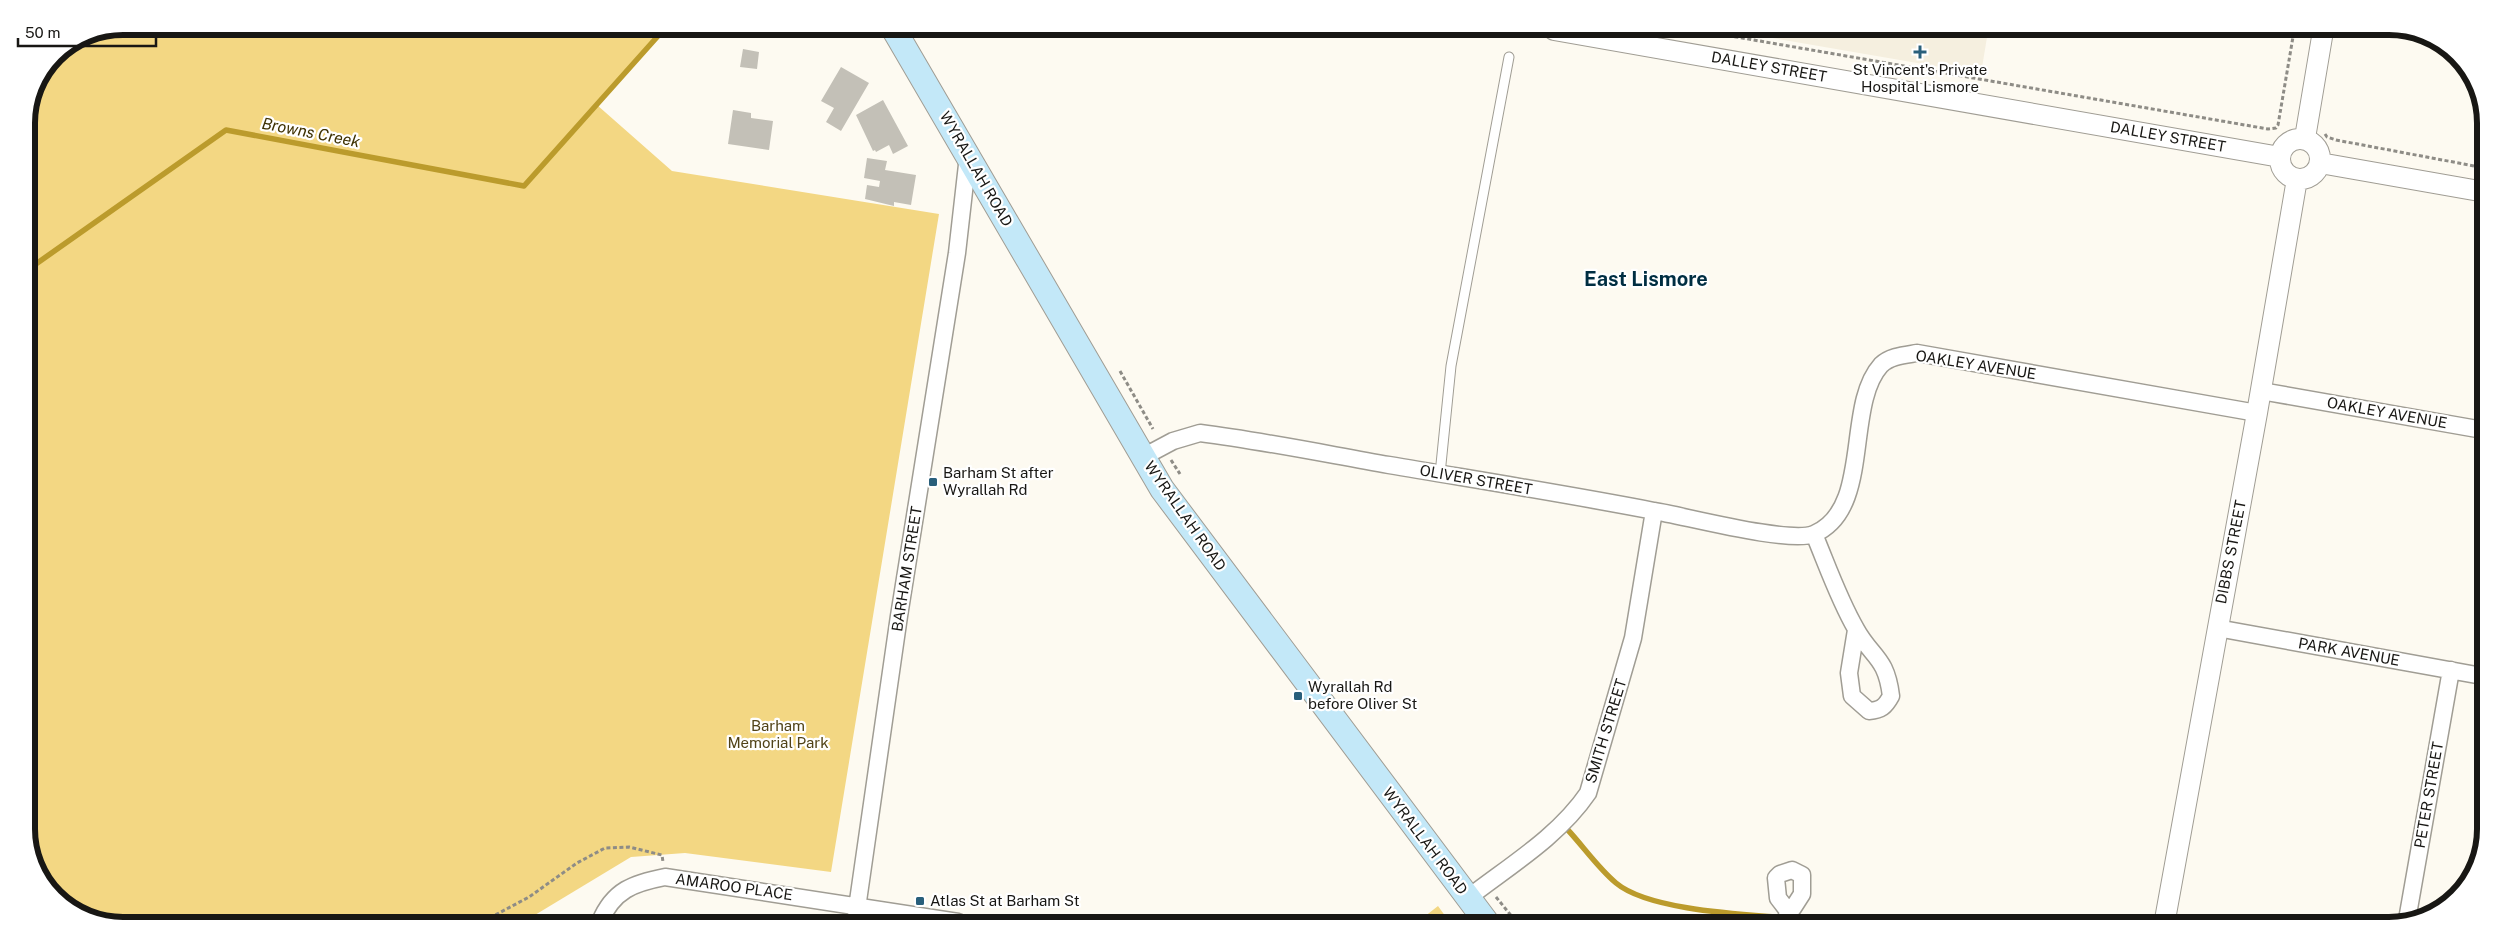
<svg xmlns="http://www.w3.org/2000/svg" width="2512" height="952" font-family="'Public Sans',sans-serif">
  <style>
    .built { fill: #f5efdf }
    .green { fill: #f3d783 }
    .lines { fill: none; stroke-linecap: round; stroke-linejoin: round }
    .stream { stroke: #bb9b2c; stroke-width: 5.5 }
    .building { fill: #c3c0b7 }
    .service-casing { stroke: #a09d94; stroke-width: 11 }
    .minor-casing { stroke: #a09d94; stroke-width: 19 }
    .tertiary-casing { stroke: #a09d94; stroke-width: 22 }
    .secondary-casing { stroke: #a09d94; stroke-width: 26 }
    .path { stroke: #8e8c86; stroke-width: 3; stroke-dasharray: 4 2.5; stroke-linecap: butt }
    .service { stroke: #fff; stroke-width: 9 }
    .minor { stroke: #fff; stroke-width: 16 }
    .tertiary { stroke: #fff; stroke-width: 20 }
    .secondary { stroke: #c3e8f8; stroke-width: 24 }
    .poi-dot { fill: #295f7b; stroke: #fff; stroke-width: 2 }
    .labels { text-anchor: middle; stroke-width: 4.5; stroke-linejoin: round; paint-order: stroke }
    .street-label { font-size: 15px; fill: #181714; stroke: #fff }
    .poi-label { font-size: 15px; fill: #181714; stroke: #fff; text-anchor: start }
    .park-label { font-size: 15px; fill: #514318; stroke: #fff }
    .water-label { font-size: 16px; font-style: italic; fill: #3e3102; stroke: #fff }
    .district-label { font-size: 20px; font-weight: bold; fill: #002e42; stroke: #fff }
    .rim { fill: none; stroke: #181714; stroke-width: 6 }
  </style>
  <rect width="100%" height="100%" fill="#fdfaf1"/>
  <path class="built" d="M1726,30L1988,31L1981,74Z"/>
  <path class="green" d="M123,26L666,27L597,105L672,171L939,214L831,872L685,853L631,857L525,921H92L46,888L26,835V117L34,86L55,54L86,34Z
    M1438,906L1451,924H1415Z"/>
  <g class="lines">
    <path class="stream" d="M26,271L226,130L524,186L666,27
      M1567,829C1583,846 1598,868 1616,883C1647,909 1735,914 1775,917
      M1800,920L1825,924"/>
  </g>
  <path class="building" d="M743,49L759,52L757,69L740,67Z
    M841,67L869,83L841,131L826,122L834,108L821,101Z
    M883,100L908,146L893,154L889,145L876,152L875,150L873,151L856,115Z
    M733,110L751,113V118L773,121L769,150L728,144Z
    M867,158L887,161L885,170L916,175L911,205L894,202V206L865,199L867,185L879,187L880,181L864,178Z"/>
  <g class="lines">
    <g class="service-casing">
      <path id="service" d="M1440,474L1451,366L1509,57"/>
    </g>
    <g class="minor-casing">
      <path id="minor" d="M2261,391L2483,430
        M1143,457L1173,441L1200,433C1263,441 1326,454 1389,465C1477,480 1566,494 1654,511C1685,516 1789,544 1814,534C1873,509 1844,406 1881,365C1890,356 1905,355 1917,353L2257,413
        M1814,534C1827,565 1839,600 1856,629C1872,658 1886,656 1891,696C1885,707 1881,710 1869,711L1852,696L1849,673L1856,630
        M2217,628L2482,676
        M1468,898C1509,866 1558,837 1588,793L1633,638L1654,511
        M2407,920L2451,670
        M600,922C613,890 634,883 665,877L958,922
        M855,922L899,616L957,253L968,156
        M1785,924L1788,911L1793,908L1802,894V875L1792,870L1780,874L1776,878L1778,898L1788,911"/>
    </g>
    <g class="tertiary-casing">
      <path id="tertiary" d="M1554,30L2280,157
        M2305,138L2323,31
        M2280 159a20 20 0 1 1 40 0a20 20 0 1 1-40 0Z
        M2320,163L2485,192
        M2164,925L2257,413L2297,179"/>
    </g>
    <g class="secondary-casing">
      <path id="secondary" d="M893,28L1162,489L1488,924"/>
    </g>
    <path class="path" d="M1696,30L2268,129L2276,128L2278,125L2294,31
      M2325,134L2327,137L2336,140L2485,168
      M1120,371L1153,429
      M1171,460L1180,474
      M1496,897L1518,924
      M484,921L529,897L577,863L605,848L629,847L662,855L663,862"/>
    <use href="#service" class="service"/>
    <use href="#minor" class="minor"/>
    <use href="#tertiary" class="tertiary"/>
    <use href="#secondary" class="secondary"/>
  </g>
  <g class="poi-dot">
    <path d="M1917.5 44.5h5v5h5v5h-5v5h-5v-5h-5v-5h5z"/>
    <rect x="928" y="477" width="10" height="10" rx="2.5"/>
    <rect x="1293" y="691" width="10" height="10" rx="2.5"/>
    <rect x="915" y="896" width="10" height="10" rx="2.5"/>
  </g>
  <g class="labels">
    <g class="street-label">
      <text transform="translate(1769 67) rotate(10)" y="5">DALLEY STREET</text>
      <text transform="translate(2168 137) rotate(10)" y="5">DALLEY STREET</text>
      <text transform="translate(976 169) rotate(60)" y="5">WYRALLAH ROAD</text>
      <text transform="translate(1976 365) rotate(9)" y="5">OAKLEY AVENUE</text>
      <text transform="translate(2387 413) rotate(10)" y="5">OAKLEY AVENUE</text>
      <text transform="translate(1476 480) rotate(10)" y="5">OLIVER STREET</text>
      <text transform="translate(1185 516) rotate(55)" y="5">WYRALLAH ROAD</text>
      <text transform="translate(2231 552) rotate(-79)" y="5">DIBBS STREET</text>
      <text transform="translate(907 569) rotate(-81)" y="5">BARHAM STREET</text>
      <text transform="translate(2349 652) rotate(10)" y="5">PARK AVENUE</text>
      <text transform="translate(1606 731) rotate(-73)" y="5">SMITH STREET</text>
      <text transform="translate(2429 795) rotate(-80)" y="5">PETER STREET</text>
      <text transform="translate(1425 841) rotate(53)" y="5">WYRALLAH ROAD</text>
      <text transform="translate(734 887) rotate(8)" y="5">AMAROO PLACE</text>
    </g>
    <g class="poi-label">
      <text x="1920" y="75" text-anchor="middle">St Vincent's Private<tspan x="1920" dy="17">Hospital Lismore</tspan></text>
      <text x="943" y="478">Barham St after<tspan x="943" dy="17">Wyrallah Rd</tspan></text>
      <text x="1308" y="692">Wyrallah Rd<tspan x="1308" dy="17">before Oliver St</tspan></text>
      <text x="930" y="906">Atlas St at Barham St</text>
    </g>
    <g class="park-label">
      <text x="778" y="731">Barham<tspan x="778" dy="17">Memorial Park</tspan></text>
    </g>
    <g class="water-label">
      <text transform="translate(311 132) rotate(11)" y="6">Browns Creek</text>
    </g>
    <g class="district-label">
      <text x="1646" y="286">East Lismore</text>
    </g>
  </g>
  <path d="M0 0H2512V952H0ZM123 35H2389A88 88 0 0 1 2477 123V829A88 88 0 0 1 2389 917H123A88 88 0 0 1 35 829V123A88 88 0 0 1 123 35Z" fill="#fff" fill-rule="evenodd"/>
  <path class="rim" d="M123 35H2389A88 88 0 0 1 2477 123V829A88 88 0 0 1 2389 917H123A88 88 0 0 1 35 829V123A88 88 0 0 1 123 35Z"/>
  <path d="M18 38v8h138v-8" fill="none" stroke="#181714" stroke-width="2.5"/>
  <text x="25" y="38" font-size="15" fill="#181714" stroke="#ffffff" stroke-width="4" paint-order="stroke">50 m</text>
</svg>
